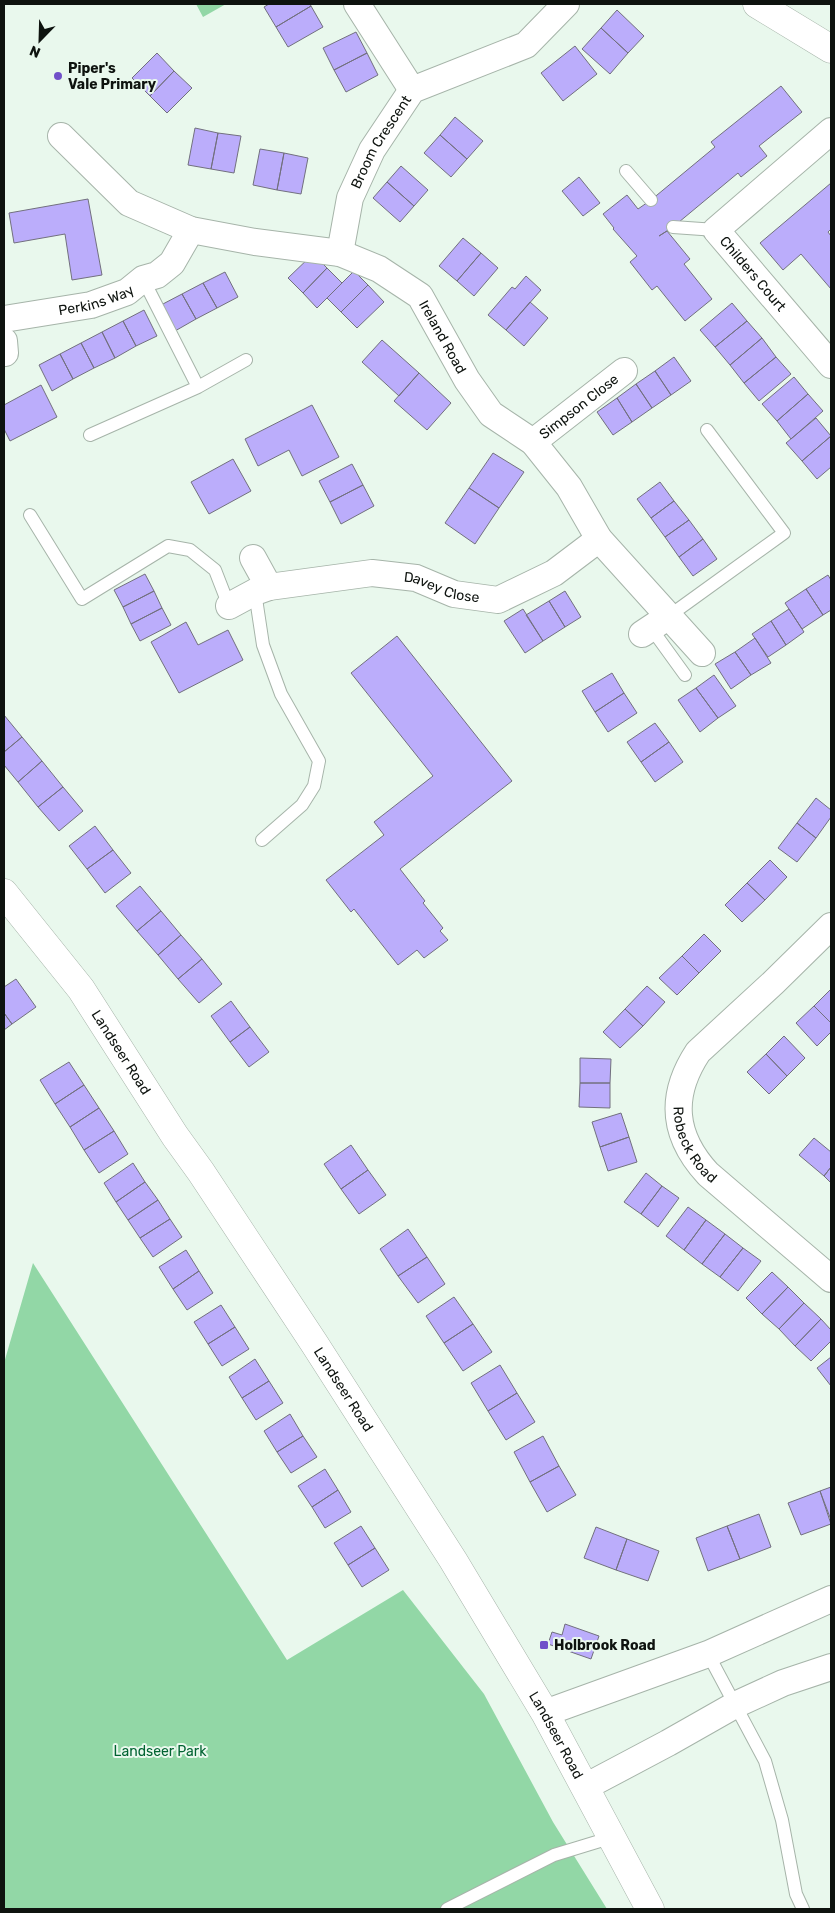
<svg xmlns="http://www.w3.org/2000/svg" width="835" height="1913" font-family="Rubik,sans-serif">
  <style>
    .green { fill: #92d7a6 }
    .building { fill: #bbadfb; stroke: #72707e }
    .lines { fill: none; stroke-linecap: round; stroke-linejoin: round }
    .service-casing { stroke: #a6b4a9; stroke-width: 14 }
    .minor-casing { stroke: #a6b4a9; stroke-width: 28 }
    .tertiary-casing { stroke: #a6b4a9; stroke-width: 29 }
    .service { stroke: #fff; stroke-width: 12 }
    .minor { stroke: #fff; stroke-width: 26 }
    .tertiary { stroke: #fff; stroke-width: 28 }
    .poi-dot { fill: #7150c9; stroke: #e9f8ed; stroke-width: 2 }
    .labels { text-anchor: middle; stroke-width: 4; stroke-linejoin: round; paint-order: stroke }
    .poi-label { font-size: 14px; font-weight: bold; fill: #0e130f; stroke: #e9f8ed; text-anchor: start }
    .street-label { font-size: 14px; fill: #0e130f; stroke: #e9f8ed }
    .park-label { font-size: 14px; fill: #016332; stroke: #e9f8ed }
  </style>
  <rect width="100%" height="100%" fill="#e9f8ed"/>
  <path class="green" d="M196,4H226L203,17Z
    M33,1263L287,1660L403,1590L484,1694L553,1822L607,1909H4V1363Z"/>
  <path class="building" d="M269,4H310L311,6L276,27L264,7Z
    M311,6L323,27L288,47L276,27Z
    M617,10L644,36L628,53L601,28Z
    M601,28L628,53L610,74L582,49Z
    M356,32L367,53L334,70L323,48Z
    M575,46L597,74L563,101L541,73Z
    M157,53L174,71L150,96L132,78Z
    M367,53L378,75L346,92L334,70Z
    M174,71L192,88L167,113L150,96Z
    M781,86L802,112L759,146L767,156L741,177L738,173L673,227L659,236L667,231L690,259L684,264L712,299L685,321L657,286L652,290L630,262L637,256L613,229L614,228L603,214L627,195L638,209L651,200L715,147L711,142Z
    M455,117L483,141L467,159L440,135Z
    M195,128L218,133L211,169L188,165Z
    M218,133L241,136L234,173L211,169Z
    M440,135L467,159L451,177L424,153Z
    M260,149L284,153L277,190L253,185Z
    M284,153L308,158L301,194L277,190Z
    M401,166L428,190L414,206L387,182Z
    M579,177L600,203L583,216L562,191Z
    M387,182L414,206L400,222L373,198Z
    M831,183V229L828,232L831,236V289L801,254L783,270L760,243Z
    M88,199L102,275L72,280L65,234L14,243L9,213Z
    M463,238L481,253L457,281L439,266Z
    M481,253L498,268L474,296L457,281Z
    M313,254L327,268L303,293L288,278Z
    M327,268L342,283L317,308L303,293Z
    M354,271L368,285L341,312L327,298Z
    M225,272L238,297L217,308L203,283Z
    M526,276L541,290L506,330L488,315L512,287L515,289Z
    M203,283L217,308L196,319L182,294Z
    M368,285L384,302L357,328L341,312Z
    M182,294L196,319L175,331L161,305Z
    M530,302L548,318L524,346L506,330Z
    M732,303L747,321L715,347L700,330Z
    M144,310L157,336L136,346L123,321Z
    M123,321L136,346L115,358L102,332Z
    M747,321L762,338L730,365L715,347Z
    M102,332L115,358L94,368L81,343Z
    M762,338L776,357L744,383L730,365Z
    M382,340L419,373L399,396L362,362Z
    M81,343L94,368L73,379L60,354Z
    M60,354L73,379L52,391L39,365Z
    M674,357L691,381L671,395L655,371Z
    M776,357L791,374L759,401L744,383Z
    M655,371L671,395L652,408L636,384Z
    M419,373L451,403L427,430L394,401Z
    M794,377L808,394L777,421L762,404Z
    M636,384L652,408L632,422L617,398Z
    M41,385L57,417L10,441L4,429V405Z
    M808,394L823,411L791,439L777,421Z
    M617,398L632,422L613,435L597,412Z
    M312,405L339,457L302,476L289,450L258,466L245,439Z
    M816,418L831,436L802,461L786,443Z
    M831,436V467L817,479L802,461Z
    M493,453L524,472L499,508L469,488Z
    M233,459L251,491L209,514L191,482Z
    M352,464L363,485L330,502L319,481Z
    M660,482L674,501L651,518L637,499Z
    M363,485L374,506L341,524L330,502Z
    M469,488L499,508L475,544L445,523Z
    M674,501L689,520L665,537L651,518Z
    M689,520L703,539L679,557L665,537Z
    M703,539L717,559L693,576L679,557Z
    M145,574L154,591L123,607L114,590Z
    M828,575L831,580V610L823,615L806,589Z
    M806,589L823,615L802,629L785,603Z
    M154,591L162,608L131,624L123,607Z
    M565,591L581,617L565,627L549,601Z
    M549,601L565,627L543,641L526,615Z
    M162,608L171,625L140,641L131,624Z
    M523,609L543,641L525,653L504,621Z
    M789,609L804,632L786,645L771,621Z
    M771,621L786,645L768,657L752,634Z
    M186,622L198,645L228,630L243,660L179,693L151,642Z
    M397,636L512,781L400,869L425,901L423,903L443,928L440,931L448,940L424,958L417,950L398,965L354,909L351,912L326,880L384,835L374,822L433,776L351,673Z
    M755,638L771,663L751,675L735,652Z
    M735,652L751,675L731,689L715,664Z
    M612,673L624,693L595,712L582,691Z
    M714,675L736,706L718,718L696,688Z
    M696,688L718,718L700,732L678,700Z
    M624,693L637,713L608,732L595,712Z
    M4,715L22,737L4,752Z
    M655,723L669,742L641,762L627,742Z
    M22,737L42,761L18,782L4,765V752Z
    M669,742L683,762L655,782L641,762Z
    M42,761L63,787L38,807L18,782Z
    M63,787L83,811L59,831L38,807Z
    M816,798L831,810V817L816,838L797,823Z
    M797,823L816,838L797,862L778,848Z
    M95,826L113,850L87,869L69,846Z
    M113,850L131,873L105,893L87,869Z
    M770,860L787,877L765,900L747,883Z
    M747,883L765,900L742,922L725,905Z
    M140,886L161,911L137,931L116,906Z
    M161,911L181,935L158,955L137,931Z
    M704,934L721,951L699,973L682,956Z
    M181,935L202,959L178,979L158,955Z
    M682,956L699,973L677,995L659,978Z
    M202,959L222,984L199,1003L178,979Z
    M16,979L36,1007L12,1024L4,1013V987Z
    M647,986L665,1002L643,1026L625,1009Z
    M831,989V1023L814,1006Z
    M231,1001L250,1027L230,1042L211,1016Z
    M814,1006L831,1023V1032L817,1046L796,1023Z
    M625,1009L643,1026L620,1048L603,1032Z
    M4,1013L12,1024L4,1030Z
    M250,1027L269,1052L249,1067L230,1042Z
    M784,1036L805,1058L787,1076L766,1054Z
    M766,1054L787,1076L769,1094L747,1072Z
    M580,1058L611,1059L610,1083H580Z
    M69,1062L84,1085L55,1104L40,1080Z
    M580,1083H610V1108L579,1107Z
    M84,1085L99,1108L70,1127L55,1104Z
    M99,1108L114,1131L84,1150L70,1127Z
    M621,1113L629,1137L600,1147L592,1122Z
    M114,1131L128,1154L99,1173L84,1150Z
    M629,1137L637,1162L608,1171L600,1147Z
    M814,1138L831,1152V1167L824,1176L799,1155Z
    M351,1145L368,1170L341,1189L324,1164Z
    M133,1163L145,1182L116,1202L104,1183Z
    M831,1167V1183L824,1176Z
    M368,1170L386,1195L359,1214L341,1189Z
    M646,1173L662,1186L641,1214L624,1202Z
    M145,1182L158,1200L128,1220L116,1202Z
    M662,1186L679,1198L658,1227L641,1214Z
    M158,1200L170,1219L140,1238L128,1220Z
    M688,1207L706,1220L684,1250L666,1236Z
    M170,1219L182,1237L153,1257L140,1238Z
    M706,1220L725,1234L702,1264L684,1250Z
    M408,1229L427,1257L398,1276L380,1249Z
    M725,1234L743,1248L720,1277L702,1264Z
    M743,1248L761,1261L738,1291L720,1277Z
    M186,1250L199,1271L173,1289L159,1267Z
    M427,1257L445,1284L418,1303L398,1276Z
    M199,1271L213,1293L187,1310L173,1289Z
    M772,1272L788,1287L762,1314L746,1298Z
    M788,1287L804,1303L779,1329L762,1314Z
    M454,1297L473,1324L444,1343L426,1316Z
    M804,1303L821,1319L795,1346L779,1329Z
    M221,1305L235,1327L208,1344L194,1322Z
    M821,1319L831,1330V1341L811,1361L795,1346Z
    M473,1324L492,1352L463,1371L444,1343Z
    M235,1327L249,1349L222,1366L208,1344Z
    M831,1357V1386L817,1368Z
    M255,1359L269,1381L242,1398L229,1377Z
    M500,1365L517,1393L488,1411L471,1383Z
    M269,1381L283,1403L256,1420L242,1398Z
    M517,1393L535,1422L506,1440L488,1411Z
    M290,1414L303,1436L277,1452L264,1431Z
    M303,1436L317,1457L291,1473L277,1452Z
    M543,1436L559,1466L530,1482L514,1452Z
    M559,1466L576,1495L547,1512L530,1482Z
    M325,1469L338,1490L312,1507L298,1486Z
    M831,1487V1520L820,1491Z
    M338,1490L351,1512L325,1528L312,1507Z
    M820,1491L831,1524L801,1535L788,1503Z
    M759,1514L771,1547L740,1559L727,1526Z
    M361,1526L375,1548L348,1565L334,1543Z
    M727,1526L740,1559L708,1571L696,1538Z
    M596,1527L627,1539L616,1570L584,1558Z
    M627,1539L659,1551L648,1581L616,1570Z
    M375,1548L389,1570L362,1587L348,1565Z
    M565,1624L599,1636L591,1659L548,1644L552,1632L562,1635Z"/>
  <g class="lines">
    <g class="service-casing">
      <path id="service" d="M626,171L651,200
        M673,227L716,230
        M198,387L246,360
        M90,435L198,387L143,279
        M30,515L82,599L168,546L190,550L215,570L229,606
        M255,592L263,645L281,694L319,761L314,786L302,805L262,840
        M669,616L784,533L707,430
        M651,628L685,675
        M708,1654L765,1761L782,1820L796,1894L803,1909
        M447,1909L554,1855L613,1837"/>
    </g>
    <g class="minor-casing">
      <g id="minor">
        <path d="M357,4L412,90"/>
        <path id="s1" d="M831,131L716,230L831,365"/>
        <path id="s2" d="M61,136L129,203L191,230L255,242L340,253L379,269L420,296L467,380L491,414L533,442L569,487L599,539L702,653"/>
        <path id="s3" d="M340,253L350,198L372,150L412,90L526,45L566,4"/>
        <path id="s4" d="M4,319L91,305L127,292L143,279L157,275L172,263L191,230"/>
        <path d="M4,341L5,353"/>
        <path id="s5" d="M533,442L624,371"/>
        <path d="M253,558L269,587"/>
        <path id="s6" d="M229,606L255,592L269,587L372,573L416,578L454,594L498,600L554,573L599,539"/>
        <path d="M642,634L669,616"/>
        <path id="s7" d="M831,926L773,983L698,1052C669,1096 673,1136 708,1174L831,1279"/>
        <path d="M545,1713L708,1654L831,1599"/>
        <path d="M585,1787L668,1743L735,1705L783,1683L831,1667"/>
      </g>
    </g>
    <g class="tertiary-casing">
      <g id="tertiary">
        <path d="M757,4L831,49"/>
        <path id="s8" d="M4,893L81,989L175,1136L201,1172L314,1343L453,1560L545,1713L650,1909"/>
      </g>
    </g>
    <use href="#service" class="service"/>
    <use href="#minor" class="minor"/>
    <use href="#tertiary" class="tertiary"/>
  </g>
  <g class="poi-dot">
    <circle cx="58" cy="76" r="5"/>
    <rect x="539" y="1640" width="10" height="10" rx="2.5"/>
  </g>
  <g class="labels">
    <g class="poi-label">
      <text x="68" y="73">Piper's<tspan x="68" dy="16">Vale Primary</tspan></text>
      <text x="554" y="1650">Holbrook Road</text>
    </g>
    <g class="street-label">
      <text dy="5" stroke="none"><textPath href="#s3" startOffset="120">Broom Crescent</textPath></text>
      <text dy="5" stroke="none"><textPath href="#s1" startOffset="209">Childers Court</textPath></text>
      <text dy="5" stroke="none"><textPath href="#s4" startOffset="94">Perkins Way</textPath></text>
      <text dy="5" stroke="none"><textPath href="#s2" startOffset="452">Ireland Road</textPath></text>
      <text dy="5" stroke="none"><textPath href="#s5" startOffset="58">Simpson Close</textPath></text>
      <text dy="5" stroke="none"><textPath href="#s6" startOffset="220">Davey Close</textPath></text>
      <text dy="5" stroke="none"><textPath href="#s8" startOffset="198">Landseer Road</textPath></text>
      <text dy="5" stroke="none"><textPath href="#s7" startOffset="284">Robeck Road</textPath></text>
      <text dy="5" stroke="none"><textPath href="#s8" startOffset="602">Landseer Road</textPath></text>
      <text dy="5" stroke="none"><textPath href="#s8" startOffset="1008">Landseer Road</textPath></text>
    </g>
    <g class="park-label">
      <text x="160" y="1756">Landseer Park</text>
    </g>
  </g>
  <rect width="835" height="1913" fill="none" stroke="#0e130f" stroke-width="10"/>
  <g transform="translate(40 40) rotate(203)" stroke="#e9f8ed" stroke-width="4" paint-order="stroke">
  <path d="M0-4L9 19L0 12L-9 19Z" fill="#0e130f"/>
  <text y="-8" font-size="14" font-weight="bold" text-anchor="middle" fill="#0e130f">N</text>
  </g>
</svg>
